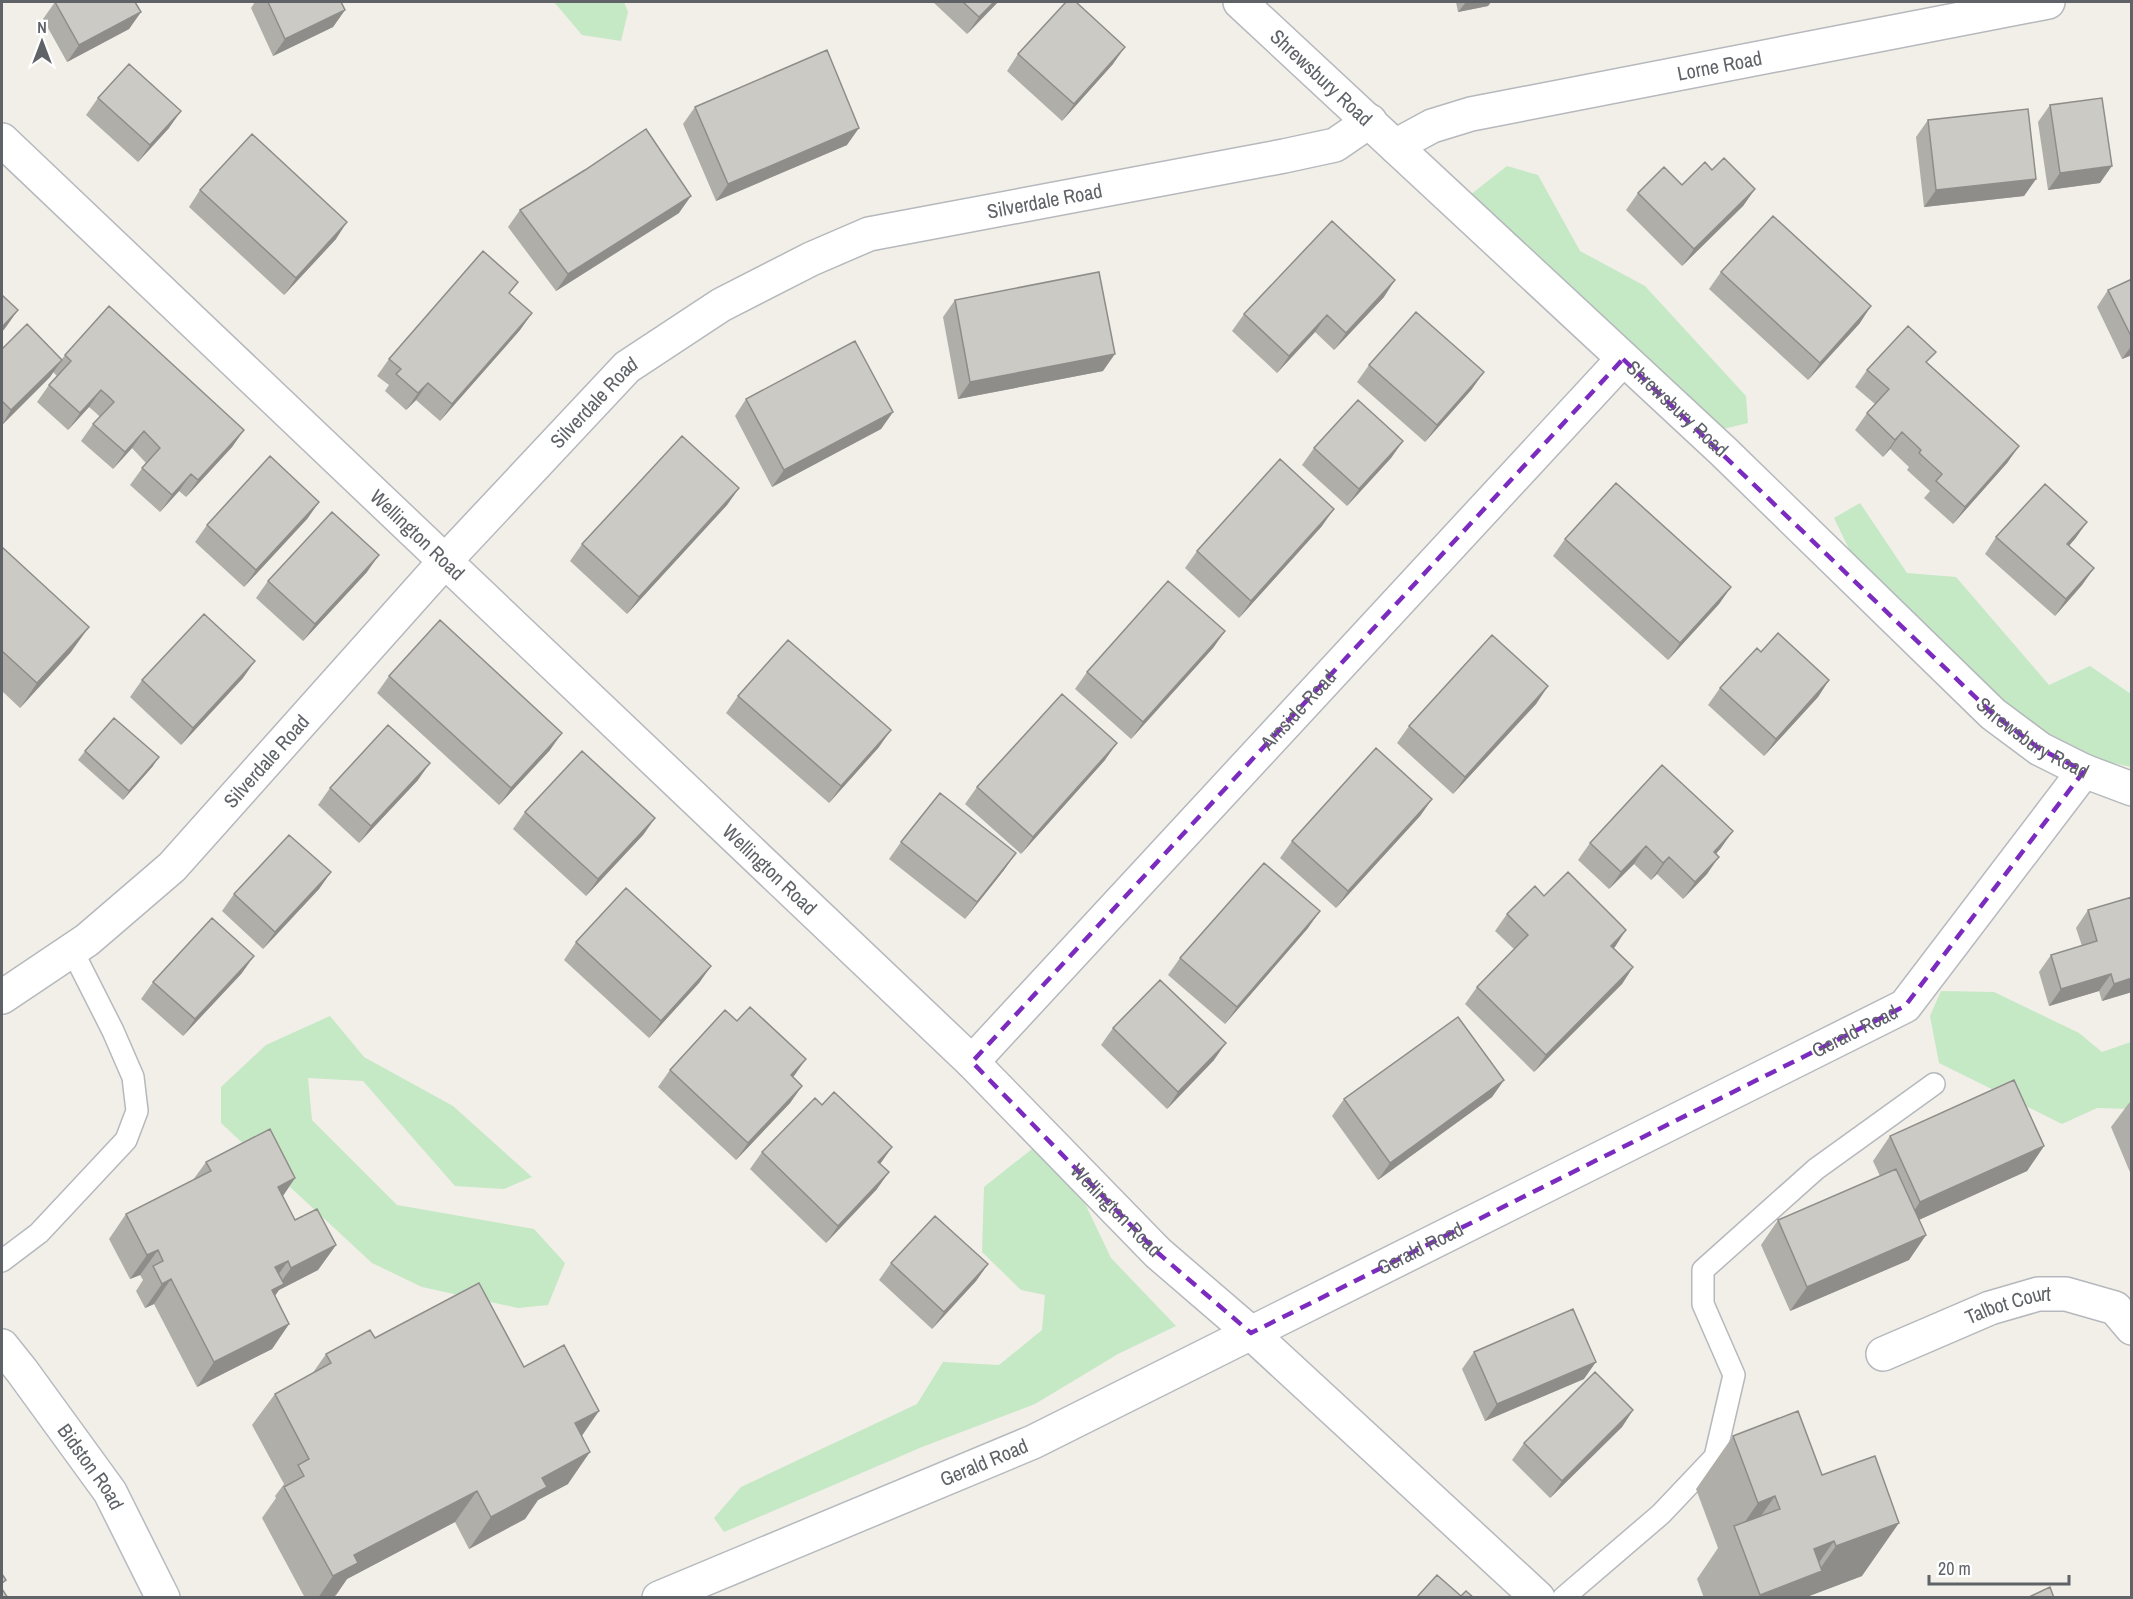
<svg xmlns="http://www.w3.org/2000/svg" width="2133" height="1599" font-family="'Archivo Narrow',sans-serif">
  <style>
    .green { fill: #c5e8c5 }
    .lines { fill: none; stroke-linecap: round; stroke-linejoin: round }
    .lane-casing { stroke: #b5b8bc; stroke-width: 24 }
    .street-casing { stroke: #b5b8bc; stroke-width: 36 }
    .secondary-casing { stroke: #b6babf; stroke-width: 36 }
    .lane { stroke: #fff; stroke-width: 21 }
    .street { stroke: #fff; stroke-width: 33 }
    .secondary { stroke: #fff; stroke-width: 33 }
    .wall { fill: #afaea9 }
    .shaded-wall { fill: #8f8d8a }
    .building { fill: #cccac5; stroke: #8f8d8a; stroke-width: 1.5 }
    .marked { fill: none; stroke: #7b2cbf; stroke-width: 4.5; stroke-dasharray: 12 8; stroke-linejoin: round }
    .labels { text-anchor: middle; stroke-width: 4.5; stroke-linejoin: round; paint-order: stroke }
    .street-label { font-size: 20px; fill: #5f6368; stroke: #fff }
  </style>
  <rect width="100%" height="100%" fill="#f1efe8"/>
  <path class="green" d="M554,2H624L628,12L621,41L582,35Z
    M1507,166L1538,175L1580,251L1645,286L1746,396L1748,423L1715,431L1470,195Z
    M1860,503L1907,573L1956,577L2049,685L2090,666L2131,694V767L2069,753L1884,621L1834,518Z
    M1941,991L1994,992L2079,1033L2102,1052L2131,1042V1109L2097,1108L2062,1124L1939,1063L1930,1016Z
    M330,1016L364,1057L453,1106L532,1177L504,1189L455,1186L363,1081L308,1078L312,1120L397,1205L534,1229L565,1263L548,1305L518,1308L422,1287L372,1263L221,1123V1087L266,1045Z
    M1032,1149L1080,1193L1111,1258L1176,1326L1118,1354L1035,1404L922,1447L724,1532L714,1518L741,1487L917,1404L943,1362L999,1365L1042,1330L1045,1295L1021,1290L982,1252L984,1187Z"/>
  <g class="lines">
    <g class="lane-casing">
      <path id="lane" d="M2,1261L39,1233L126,1140L137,1111L133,1077L113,1031L72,950
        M1563,1598L1661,1514L1715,1457L1734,1375L1703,1304V1270L1816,1169L1934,1084"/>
    </g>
    <g class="street-casing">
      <g id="street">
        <path id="s1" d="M1240,2L1724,452L1993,714L2040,749L2084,771L2132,789"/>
        <path id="s2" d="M2,140L972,1062L1158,1253L1251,1333L1538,1598"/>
        <path id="s3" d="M1395,146L1432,126L1471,114L2048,2"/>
        <path id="s4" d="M2,997L87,940L172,867L446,560L627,367L721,305L811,259L869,234L1284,156L1335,145L1370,121"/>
        <path id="s5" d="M972,1062L1623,359"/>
        <path id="s6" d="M1883,1354L1990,1308L2038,1294H2066L2115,1308L2132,1328"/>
      </g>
    </g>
    <g class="secondary-casing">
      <g id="secondary">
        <path id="s7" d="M2,1346L22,1371L110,1492L163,1598"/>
        <path id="s8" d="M659,1598L1033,1442L1905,1006L2084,771"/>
      </g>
    </g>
    <use href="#lane" class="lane"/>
    <use href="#street" class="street"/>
    <use href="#secondary" class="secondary"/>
  </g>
  <path class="wall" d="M55,2L141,12L129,29L67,62L43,19Z
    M255,2H341L345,10L333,27L273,56L251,8Z
    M933,2H998L967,34Z
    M1456,2H1491L1488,6L1458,12Z
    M1018,54L1113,64L1062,121L1007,71Z
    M98,98L169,128L138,162L86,115Z
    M2050,105L2100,183L2048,190L2038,122Z
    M695,107L847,145L716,201L683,124Z
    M1928,120L2036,179L2024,196L1924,207L1916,137Z
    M585,170L679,213L556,291L508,227L520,210Z
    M1712,170L1755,189L1743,206L1682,266L1626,210L1638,193L1682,185Z
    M200,190L336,239L284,295L189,207Z
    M1721,272L1860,323L1808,380L1709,289Z
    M2132,279V355L2122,359L2097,307L2108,290Z
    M510,294L532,313L520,330L440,421L416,400L406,410L385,391L389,385L377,376L389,359Z
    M1384,297L1334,350L1315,332L1277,373L1232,331L1244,314Z
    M955,300L1103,371L958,399L943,317Z
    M2,349L62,359L65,355L244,430L232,447L186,497L179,491L160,512L130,485L146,463L132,448L113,469L81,441L93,424L100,417L96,413L89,407L68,430L37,402L49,385L57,376L53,372L50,377L2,425Z
    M1928,363L2019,446L2007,463L1953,524L1924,498L1930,491L1907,470L1909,467L1890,449L1883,457L1855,430L1867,413L1875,404L1855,387L1867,370Z
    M1369,365L1472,389L1425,442L1357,382Z
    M746,399L893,412L881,429L772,487L735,416Z
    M1403,441L1391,458L1347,506L1302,465L1314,448Z
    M739,488L727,505L627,614L570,561L582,544Z
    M319,502L307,519L244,587L195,542L207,525Z
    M2087,522L2069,546L2094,568L2082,585L2055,616L1985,554L1996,537Z
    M1322,526L1239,618L1185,568L1197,551Z
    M1565,539L1731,587L1719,604L1668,660L1553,556Z
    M2,547L71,652L20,708L2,691Z
    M367,572L303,641L256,598L268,581Z
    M1225,631L1213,648L1131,739L1075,689L1087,672Z
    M1761,652L1829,680L1818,697L1764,756L1708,705L1720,688Z
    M389,676L550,750L499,805L377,693Z
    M243,678L181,745L130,697L142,680Z
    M1548,686L1536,704L1453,794L1397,743L1409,726Z
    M738,696L879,747L829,803L726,713Z
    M85,751L153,766L123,800L78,760Z
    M1105,760L1021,854L965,804L977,787Z
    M418,780L359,843L318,805L330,788Z
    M1432,799L1420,816L1336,908L1280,858L1292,841Z
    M525,812L655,818L643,835L586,896L513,829Z
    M901,842L1004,870L965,919L889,859Z
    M1590,843L1721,848L1716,854L1707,874L1683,899L1657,874L1651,880L1634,864L1609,889L1578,860Z
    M331,872L319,889L263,949L222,911L234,894Z
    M1544,896L1614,948L1633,967L1622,984L1534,1072L1465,1004L1477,987L1514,949L1495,931L1507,914Z
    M2132,897V992L2102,1001L2099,991L2049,1006L2039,972L2051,955L2082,946L2076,928L2088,910Z
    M1308,928L1225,1024L1168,975L1180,958Z
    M576,942L711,966L699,983L649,1038L564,960Z
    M242,973L183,1036L141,999L153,982Z
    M1113,1028L1214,1060L1167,1109L1101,1045Z
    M670,1070L793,1077L802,1086L790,1103L736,1160L658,1087Z
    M1504,1080L1492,1097L1378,1180L1332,1116L1344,1099Z
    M2132,1101V1177L2111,1127L2129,1103Z
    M822,1105L892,1147L880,1164L877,1189L826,1243L750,1169L762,1152Z
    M1890,1136L2044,1146L2027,1171L1919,1220L1926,1235L1909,1260L1790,1311L1761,1245L1778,1220L1880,1176L1873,1161Z
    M206,1162L295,1178L283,1196L295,1220L336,1245L318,1270L279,1290L275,1296L289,1324L272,1349L197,1387L154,1304L145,1308L136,1291L143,1280L140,1275L130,1279L109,1239L126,1214L193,1180Z
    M891,1263L988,1264L976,1281L932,1329L879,1280Z
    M375,1338L524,1367L582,1436L568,1484L538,1500L525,1519L469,1549L455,1522L347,1579L336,1595L331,1598H305L262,1518L276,1498L275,1496L284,1484L252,1425L275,1394L312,1374L326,1354Z
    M1474,1352L1584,1379L1485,1421L1462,1369Z
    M1633,1410L1622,1427L1550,1498L1512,1460L1524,1443Z
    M1733,1436L1822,1475L1862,1576L1804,1598H1704L1697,1579L1718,1548L1696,1489Z"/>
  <path class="shaded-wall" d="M994,2H998L967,34L979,17Z
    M1466,2H1491L1488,6L1458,12Z
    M345,10L333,27L273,56L285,39Z
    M141,12L129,29L67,62L79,45Z
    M1125,47L1113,64L1062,121L1074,104Z
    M181,111L169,128L138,162L150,145Z
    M859,128L847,145L716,201L728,184Z
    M2112,166L2100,183L2048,190L2060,173Z
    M2036,179L2024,196L1924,207L1936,190Z
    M1755,189L1743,206L1682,266L1694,249Z
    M691,196L679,213L556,291L568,274Z
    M347,222L336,239L284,295L296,278Z
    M1395,280L1384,297L1334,350L1346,333Z
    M1871,306L1860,323L1808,380L1820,363Z
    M18,310L6,327L2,332V327Z
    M532,313L520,330L440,421L452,404Z
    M1327,315L1315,332L1277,373L1289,356Z
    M2132,345V355L2122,359Z
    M1115,354L1103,371L958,399L970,382Z
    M62,360L50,377L2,425L11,410Z
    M1484,372L1472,389L1425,442L1437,425Z
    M428,383L416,400L406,410L418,393Z
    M101,390L89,407L68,430L80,413Z
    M893,412L881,429L772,487L784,470Z
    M244,430L232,447L186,497L198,480Z
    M144,431L132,448L113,469L125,452Z
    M1902,432L1890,449L1883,457L1895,440Z
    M1403,441L1391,458L1347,506L1359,489Z
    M2019,446L2007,463L1953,524L1965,507Z
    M191,474L179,491L160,512L172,495Z
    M739,488L727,505L627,614L639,597Z
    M319,502L307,519L244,587L256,570Z
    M1334,509L1322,526L1239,618L1251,601Z
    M2087,522L2075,539L2055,561L2067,544Z
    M379,555L367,572L303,641L315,624Z
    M2094,568L2082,585L2055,616L2066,599Z
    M1731,587L1719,604L1668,660L1680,643Z
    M89,627L71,652L20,708L37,683Z
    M1225,631L1213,648L1131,739L1143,722Z
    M255,661L243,678L181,745L193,728Z
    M1829,680L1818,697L1764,756L1776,739Z
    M1548,686L1536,704L1453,794L1465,777Z
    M891,730L879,747L829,803L841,786Z
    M562,733L550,750L499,805L511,788Z
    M1117,743L1105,760L1021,854L1033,837Z
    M159,757L153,766L123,800L129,791Z
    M430,763L418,780L359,843L371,826Z
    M1432,799L1420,816L1336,908L1348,891Z
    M655,818L643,835L586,896L598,879Z
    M1733,831L1721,848L1702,869L1714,852Z
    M1646,846L1634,864L1609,889L1621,872Z
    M1016,853L1004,870L965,919L977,902Z
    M1669,857L1657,874L1651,880L1663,863Z
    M1719,857L1707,874L1683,899L1695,882Z
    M331,872L319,889L263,949L275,932Z
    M1320,911L1308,928L1225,1024L1237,1007Z
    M1626,930L1615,947L1599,963L1611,946Z
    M254,956L242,973L183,1036L195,1019Z
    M711,966L699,983L649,1038L661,1021Z
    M1633,967L1622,984L1534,1072L1546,1055Z
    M2111,974L2099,991L2049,1006L2061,989Z
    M2132,978V992L2102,1001L2114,984Z
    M1226,1043L1214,1060L1167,1109L1178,1092Z
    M806,1059L794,1076L779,1092L791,1075Z
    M1504,1080L1492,1097L1378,1180L1390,1163Z
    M802,1086L790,1103L736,1160L748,1143Z
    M2044,1146L2027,1171L1903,1227L1920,1202Z
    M892,1147L880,1164L878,1162Z
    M889,1172L877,1189L826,1243L838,1226Z
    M295,1178L278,1203V1187Z
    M1926,1235L1909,1260L1790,1311L1807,1287Z
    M336,1245L318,1270L279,1290L266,1308L272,1290L278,1286L291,1268Z
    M158,1250L140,1275L130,1279L147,1255Z
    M288,1261L270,1286L275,1267Z
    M988,1264L976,1281L932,1329L944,1312Z
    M171,1279L154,1304L145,1308L162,1284Z
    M289,1324L272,1349L197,1387L214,1362Z
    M1596,1362L1584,1379L1485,1421L1497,1404Z
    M1633,1410L1622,1427L1550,1498L1562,1481Z
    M599,1411L577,1443L575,1423Z
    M590,1452L568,1484L538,1500L525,1519L469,1549L491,1517L542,1478Z
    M477,1491L455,1522L347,1579L336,1595L331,1598H318L333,1576L354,1555Z
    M1775,1496L1741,1544L1737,1533L1758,1503Z
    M1899,1523L1862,1576L1804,1598H1758L1760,1595L1814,1549L1834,1541L1809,1577L1817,1573L1836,1546Z"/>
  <path class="building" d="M55,2H135L141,12L79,45Z
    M268,2H341L345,10L285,39Z
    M963,2H994L979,17Z
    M1066,2H1076L1125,47L1074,104L1018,54Z
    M827,50L859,128L728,184L695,107Z
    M129,64L181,111L150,145L98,98Z
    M2102,98L2112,166L2060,173L2050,105Z
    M2028,109L2036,179L1936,190L1928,120Z
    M646,129L691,196L568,274L520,210L585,170Z
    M252,134L347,222L296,278L200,190Z
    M1724,158L1755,189L1694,249L1638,193L1664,167L1682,185L1705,162L1712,170Z
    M1773,216L1871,306L1820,363L1721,272Z
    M1332,221L1395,280L1346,333L1327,315L1289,356L1244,314Z
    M483,251L518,282L509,293L532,313L452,404L428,383L418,393L396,374L401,369L389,359Z
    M1099,272L1115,354L970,382L955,300Z
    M2132,279V338L2108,290Z
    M2,295L18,310L2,327Z
    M109,306L244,430L198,480L191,474L172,495L142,468L160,448L144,431L125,452L93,424L114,402L108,396L101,390L80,413L49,385L71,361L65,355Z
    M1416,312L1484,372L1437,425L1369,365Z
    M27,324L62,360L11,410L2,401V349Z
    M1908,326L1936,352L1926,362L2019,446L1965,507L1936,481L1942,474L1919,453L1921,450L1902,432L1895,440L1867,413L1889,389L1867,370Z
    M855,341L893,412L784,470L746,399Z
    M1358,400L1403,441L1359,489L1314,448Z
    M682,436L739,488L639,597L582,544Z
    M270,456L319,502L256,570L207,525Z
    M1280,459L1334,509L1251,601L1197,551Z
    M1616,483L1731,587L1680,643L1565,539Z
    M2045,484L2087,522L2067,544L2094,568L2066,599L1996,537Z
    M332,512L379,555L315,624L268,581Z
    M2,547L89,627L37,683L2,651Z
    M1168,581L1225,631L1143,722L1087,672Z
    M204,614L255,661L193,728L142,680Z
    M440,620L562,733L511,788L389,676Z
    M1778,633L1829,680L1776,739L1720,688L1757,648L1761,652Z
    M1492,635L1548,686L1465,777L1409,726Z
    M788,640L891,730L841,786L738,696Z
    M1062,694L1117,743L1033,837L977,787Z
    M114,718L159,757L129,791L85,751Z
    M388,725L430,763L371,826L330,788Z
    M1376,748L1432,799L1348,891L1292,841Z
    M582,751L655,818L598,879L525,812Z
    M1662,765L1733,831L1714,852L1719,857L1695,882L1669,857L1663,863L1646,846L1621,872L1590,843Z
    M940,793L1016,853L977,902L901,842Z
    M289,835L331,872L275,932L234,894Z
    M1264,863L1320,911L1237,1007L1180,958Z
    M1568,872L1626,930L1611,946L1633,967L1546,1055L1477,987L1528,935L1507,914L1535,886L1544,896Z
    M626,888L711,966L661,1021L576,942Z
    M2132,897V978L2114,984L2111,974L2061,989L2051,955L2097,941L2088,910Z
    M212,918L254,956L195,1019L153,982Z
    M1160,980L1226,1043L1178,1092L1113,1028Z
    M750,1007L806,1059L791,1075L802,1086L748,1143L670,1070L725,1010L737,1021Z
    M1458,1017L1504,1080L1390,1163L1344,1099Z
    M2014,1080L2044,1146L1920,1202L1890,1136Z
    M834,1092L892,1147L878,1162L889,1172L838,1226L762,1152L815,1098L822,1105Z
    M270,1129L295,1178L278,1187L295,1220L317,1209L336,1245L291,1268L288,1261L275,1267L284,1284L272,1290L289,1324L214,1362L171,1279L162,1284L153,1266L163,1261L158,1250L147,1255L126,1214L211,1171L206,1162Z
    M1896,1169L1926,1235L1807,1287L1778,1220Z
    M935,1216L988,1264L944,1312L891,1263Z
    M479,1283L524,1367L564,1345L599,1411L575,1423L590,1452L542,1478L547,1487L491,1517L477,1491L354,1555L358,1563L333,1576L284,1487L304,1476L298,1465L309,1459L275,1394L331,1363L326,1354L370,1330L375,1338Z
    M1573,1309L1596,1362L1497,1404L1474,1352Z
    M1595,1372L1633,1410L1562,1481L1524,1443Z
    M1798,1411L1822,1475L1875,1456L1899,1523L1836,1546L1834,1541L1814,1549L1822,1571L1760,1595L1734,1526L1780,1509L1775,1496L1758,1503L1733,1436Z
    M2,1574L6,1580L2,1583Z
    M1437,1575L1461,1596L1466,1591L1474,1598H1416Z
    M2050,1587L2054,1598H2027Z
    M2,1589L8,1598H2Z"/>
  <path class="marked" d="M1623,359L1993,714L2040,749L2084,771L1905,1006L1251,1333L1158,1253L972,1062Z"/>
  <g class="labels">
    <g class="street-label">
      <text dy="7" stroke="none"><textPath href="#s3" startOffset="336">Lorne Road</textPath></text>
      <text dy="7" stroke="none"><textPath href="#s1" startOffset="111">Shrewsbury Road</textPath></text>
      <text dy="7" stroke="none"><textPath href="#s4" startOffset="1346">Silverdale Road</textPath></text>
      <text dy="7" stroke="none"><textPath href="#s4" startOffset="842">Silverdale Road</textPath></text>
      <text dy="7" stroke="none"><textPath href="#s1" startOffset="597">Shrewsbury Road</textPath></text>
      <text dy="7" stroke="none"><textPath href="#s2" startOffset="573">Wellington Road</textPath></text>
      <text dy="7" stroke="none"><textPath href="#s5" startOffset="480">Arnside Road</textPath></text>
      <text dy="7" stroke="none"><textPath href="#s1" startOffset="1083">Shrewsbury Road</textPath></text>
      <text dy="7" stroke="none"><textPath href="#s4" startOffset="356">Silverdale Road</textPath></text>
      <text dy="7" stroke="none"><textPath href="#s2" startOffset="1059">Wellington Road</textPath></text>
      <text dy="7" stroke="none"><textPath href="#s8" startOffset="1324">Gerald Road</textPath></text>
      <text dy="7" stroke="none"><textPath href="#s2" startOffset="1545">Wellington Road</textPath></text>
      <text dy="7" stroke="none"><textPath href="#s8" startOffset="838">Gerald Road</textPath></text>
      <text dy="7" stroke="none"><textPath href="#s6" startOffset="135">Talbot Court</textPath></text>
      <text dy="7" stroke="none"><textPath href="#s8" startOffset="352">Gerald Road</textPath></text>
      <text dy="7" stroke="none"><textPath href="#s7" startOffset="150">Bidston Road</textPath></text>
    </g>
  </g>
  <rect width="2133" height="1599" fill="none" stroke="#5f6368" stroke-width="6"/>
  <g transform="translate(42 42)" stroke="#ffffff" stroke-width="4.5" paint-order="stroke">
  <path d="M0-4.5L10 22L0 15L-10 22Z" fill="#5f6368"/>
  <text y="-9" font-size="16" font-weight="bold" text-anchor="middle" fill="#5f6368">N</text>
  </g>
  <path d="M1929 1575v9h140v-9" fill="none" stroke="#5f6368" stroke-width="3"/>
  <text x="1938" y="1575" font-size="18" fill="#5f6368" stroke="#ffffff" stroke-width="4.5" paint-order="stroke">20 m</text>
</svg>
